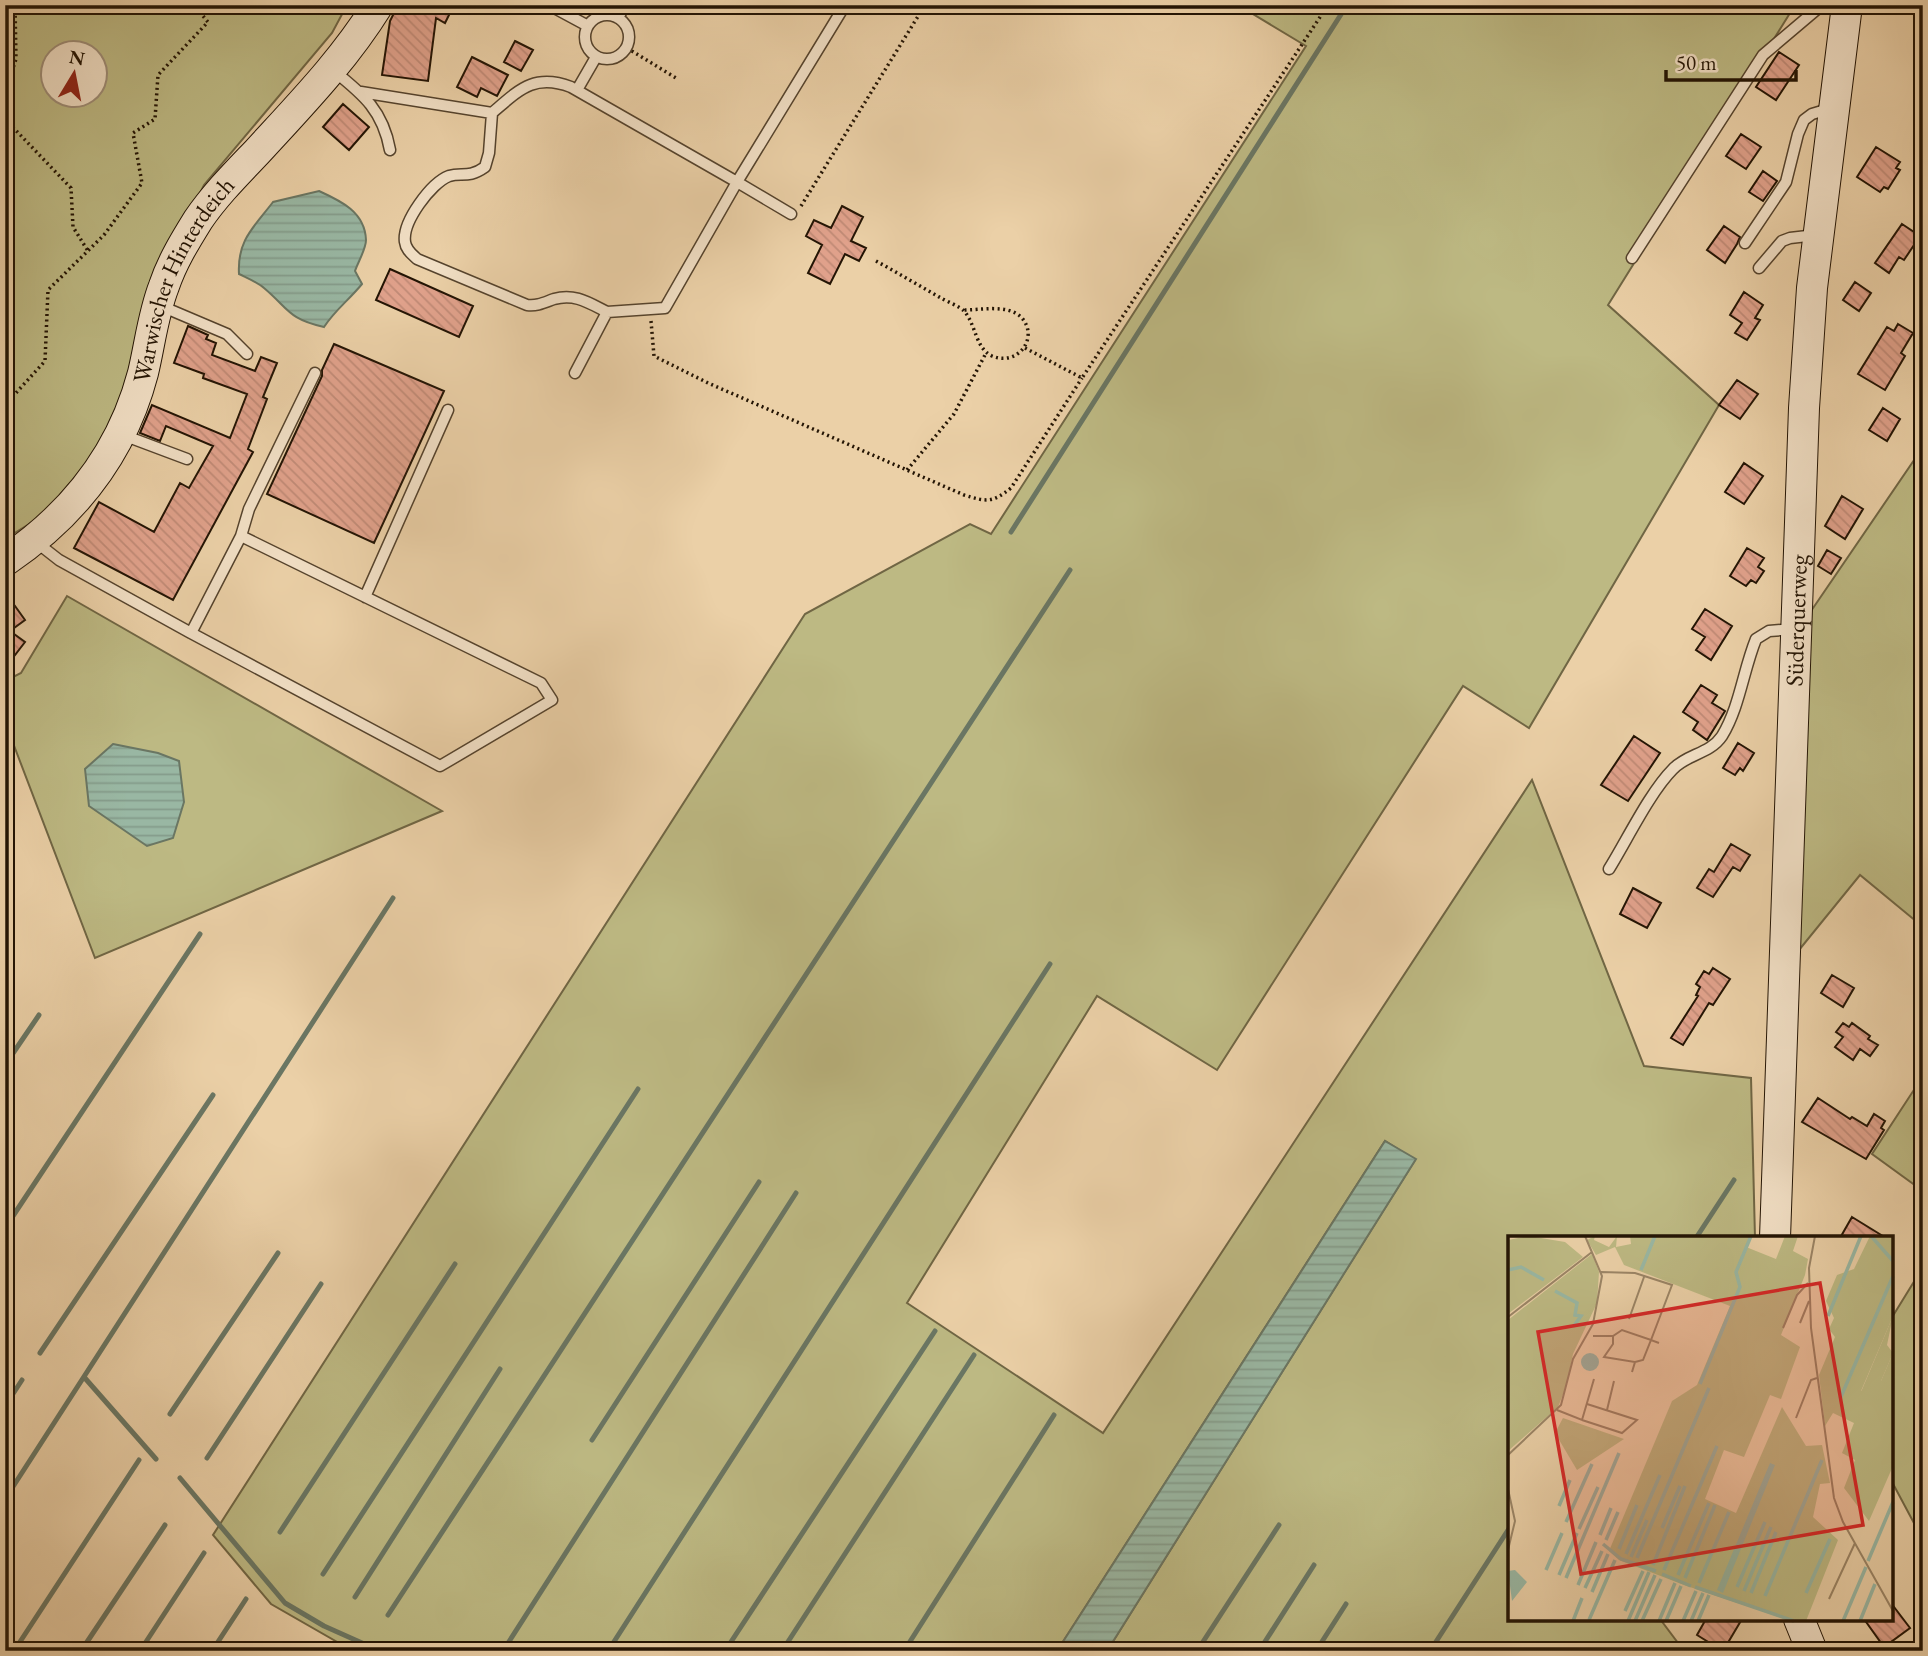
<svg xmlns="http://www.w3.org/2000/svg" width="1928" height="1656" font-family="'EB Garamond',serif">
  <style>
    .green { fill: #bdb983; stroke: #706644; stroke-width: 2; fill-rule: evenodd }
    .water { fill: url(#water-rules); stroke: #6a7663; stroke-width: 2 }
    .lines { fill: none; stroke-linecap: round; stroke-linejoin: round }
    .stream { stroke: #6a7663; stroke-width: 5 }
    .building { fill: url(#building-back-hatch); stroke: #231404; stroke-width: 2 }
    .lane-casing { stroke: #55432d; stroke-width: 13 }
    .secondary-casing { stroke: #231404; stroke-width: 32 }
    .path { stroke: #231404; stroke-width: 3.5; stroke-dasharray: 2 3.5; stroke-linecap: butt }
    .lane { stroke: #f2e0c6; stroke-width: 10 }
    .secondary { stroke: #f2e0c6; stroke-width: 30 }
    .labels { text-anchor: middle; stroke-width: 6; stroke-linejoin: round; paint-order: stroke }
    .street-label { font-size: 24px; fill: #231404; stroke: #f2e0c6 }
    .inset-river { fill: none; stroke: #99b7a3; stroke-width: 3.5 }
    .inset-road { fill: none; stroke: #9b8566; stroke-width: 2 }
    .view { fill: #d62828; fill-opacity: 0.15; stroke: #d62828; stroke-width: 3.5 }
    .inset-edge { fill: none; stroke: #231404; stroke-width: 3.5 }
  </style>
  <defs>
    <pattern id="water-rules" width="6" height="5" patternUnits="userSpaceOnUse" patternTransform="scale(1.75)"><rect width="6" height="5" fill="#99b7a3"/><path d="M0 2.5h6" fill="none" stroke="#849c8b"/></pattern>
    <pattern id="building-back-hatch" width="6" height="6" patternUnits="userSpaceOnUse" patternTransform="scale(1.75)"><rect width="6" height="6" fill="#e0a18b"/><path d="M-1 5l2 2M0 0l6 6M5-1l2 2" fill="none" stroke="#c08a76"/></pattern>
  </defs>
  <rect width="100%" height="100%" fill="#ebd0a7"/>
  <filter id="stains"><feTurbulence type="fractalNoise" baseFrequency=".00286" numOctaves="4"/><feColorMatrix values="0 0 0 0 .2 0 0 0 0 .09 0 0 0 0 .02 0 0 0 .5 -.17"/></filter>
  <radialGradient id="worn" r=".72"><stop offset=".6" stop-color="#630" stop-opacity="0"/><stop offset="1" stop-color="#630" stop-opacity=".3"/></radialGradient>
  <path class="green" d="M5,5H347L332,33L204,185L147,299L123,396L97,451L42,516L5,539ZM52,52H94V94H52Z
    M1238,5H1795L1608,305L1719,405L1529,728L1463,686L1217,1070L1097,996L907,1303L1103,1433L1532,780L1644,1066L1751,1078L1755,1238H1510V1619H1660L1684,1651H1107L1415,1160L1385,1141L1057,1651H353L271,1604L213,1535L805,614L970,524L991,534L1306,46Z
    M1923,447V927L1860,875L1795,955L1809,614Z
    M67,596L442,811L95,958L5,722V681L21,673Z
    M1923,1076V1191L1872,1154Z
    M1923,1267V1540L1891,1480V1319Z"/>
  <path class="water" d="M319,191C341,201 365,212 366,240C366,249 358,262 355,271L362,284C349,300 335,310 324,327C288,319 289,309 264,288C257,282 247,278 239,274C237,240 254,227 273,202Z
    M113,744L158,753L179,761L184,802L173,838L147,846L89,806L85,769Z
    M1385,1141L1416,1159L1107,1651H1057Z"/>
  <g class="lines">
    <path class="stream" d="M1011,532L1347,5
      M5,1065L39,1015
      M5,1228L200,934
      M1696,1238L1734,1180
      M40,1353L213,1095
      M84,1377L156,1459
      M5,1406L22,1380
      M170,1414L278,1253
      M592,1440L759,1182
      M207,1458L321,1284
      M180,1478L285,1603L324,1626L380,1651
      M5,1499L393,898
      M280,1532L455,1264
      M323,1574L638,1089
      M355,1597L500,1369
      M388,1615L1070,570
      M14,1651L139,1460
      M81,1651L165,1525
      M140,1651L204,1553
      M212,1651L246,1599
      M503,1651L796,1193
      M608,1651L1050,964
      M725,1651L935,1331
      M782,1651L974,1355
      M904,1651L1054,1415
      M1197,1651L1279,1525
      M1259,1651L1314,1565
      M1316,1651L1346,1604
      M1430,1651L1510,1527"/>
  </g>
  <path class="building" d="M398,5H445L452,9L445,23L436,18L428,81L382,75L390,21Z
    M515,41L533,50L521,71L504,62Z
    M1779,52L1799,65L1776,100L1756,87Z
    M472,57L508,75L497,96L481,88L477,97L457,87Z
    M343,104L369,127L349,150L323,127Z
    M1741,134L1761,147L1746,169L1726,156Z
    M1876,147L1900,162L1896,168L1900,170L1888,189L1884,187L1880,192L1857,177Z
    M1763,171L1777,181L1763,201L1749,192Z
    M842,206L863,217L851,241L866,248L859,261L845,254L830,284L808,273L822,245L806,236L814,220L831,228Z
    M1902,224L1920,236L1904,260L1899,257L1889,273L1875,263Z
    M1724,226L1740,237L1737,244L1725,263L1707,250Z
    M390,269L473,306L459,337L376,300Z
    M1855,282L1871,293L1859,311L1843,300Z
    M1744,292L1763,305L1755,318L1760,320L1747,340L1735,333L1742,323L1730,315Z
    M1898,324L1913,333L1901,353L1905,356L1885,390L1858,374L1887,327L1894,331Z
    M188,326L208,335L206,339L216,343L212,355L255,371L261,357L277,363L263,397L267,399L248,449L253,452L173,600L74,548L99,502L154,532L180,483L189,488L213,446L166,426L160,441L140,433L152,405L230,438L247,394L203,378L204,374L174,363Z
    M334,344L444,391L374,543L267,494L322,376V370Z
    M1737,380L1758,394L1740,419L1719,405Z
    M1883,408L1900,419L1887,441L1869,430Z
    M1744,463L1763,476L1744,504L1725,492Z
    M1842,496L1863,509L1845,539L1825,526Z
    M1747,548L1764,558L1758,567L1764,571L1756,583L1751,580L1746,586L1730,576Z
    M1827,550L1841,558L1831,574L1818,566Z
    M5,592L25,620L10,631L25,642L5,668Z
    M1705,609L1732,626L1711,660L1696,650L1705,637L1692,629Z
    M1701,685L1717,695L1712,703L1725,711L1707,740L1693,730L1698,722L1683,712Z
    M1634,736L1660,753L1628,801L1601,785Z
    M1738,743L1754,753L1743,771L1740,768L1735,775L1723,768Z
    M1731,844L1750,855L1740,871L1733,867L1713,897L1697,888L1709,869L1714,872Z
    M1633,888L1661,903L1647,928L1620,914Z
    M1713,968L1730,979L1713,1005L1709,1003L1683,1045L1671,1038L1698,996L1696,995L1700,987L1696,984L1704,971L1709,974Z
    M1832,975L1854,988L1843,1007L1821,993Z
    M1843,1023L1849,1027L1852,1023L1870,1036L1868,1039L1878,1045L1870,1056L1860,1049L1853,1060L1835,1047L1843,1037L1836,1032Z
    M1818,1098L1850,1119L1852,1117L1867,1126L1874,1114L1885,1121L1881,1128L1884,1130L1866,1159L1802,1122Z
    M1852,1217L1886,1238H1840Z
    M1891,1603L1910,1628L1884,1647L1864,1619H1891Z
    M1706,1619H1742L1723,1651L1697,1635Z"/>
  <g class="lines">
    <g class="lane-casing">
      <path id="lane" d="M549,5L588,26
        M585 37a22 22 0 1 1 44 0a22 22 0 1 1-44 0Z
        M618,18L625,5
        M334,71C364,95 383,111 390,150
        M577,90L596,57
        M361,92L492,113C519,90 534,73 571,87L737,182L845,5
        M492,113L489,153L485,167C468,179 462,172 449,176C431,183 402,222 405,242C406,250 412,254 417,259L527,305C538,306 543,303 554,299C575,293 589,303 607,312L575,373
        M1745,243L1786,182L1798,134L1804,120L1812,114L1832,108
        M1632,258L1763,55L1822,5
        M1759,268L1782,241L1790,238L1816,235
        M161,306L227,334L247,354
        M607,312L665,308L737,182L791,214
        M123,435L187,459
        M36,542L59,560L191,633L241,536L249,509L315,373
        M365,597L448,410
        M191,633L440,766L552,700L541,683L241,536
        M1609,869C1627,840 1650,792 1673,769C1687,754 1710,754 1722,736C1740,706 1743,671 1756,639L1769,631L1794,629"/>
    </g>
    <g class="secondary-casing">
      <g id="secondary">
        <path id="s1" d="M5,561C73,515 122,453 143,373C150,344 153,314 164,286C172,262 185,241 198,220C215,195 236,174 257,152C300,105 344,60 378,5"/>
        <path id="s2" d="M1775,1238L1804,408L1812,288L1847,5"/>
        <path d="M1799,1619L1812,1651"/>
      </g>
    </g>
    <path class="path" d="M627,48L676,78
      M5,93L16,59L15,5
      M5,119L71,188L73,227L88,251
      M801,206L925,5
      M876,261C898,273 920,286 941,298C948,302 959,306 964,311C976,324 975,348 992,356C1018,367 1040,337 1021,317C1008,304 980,310 964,310
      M651,321L654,356L708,383L964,495C987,502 992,503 1011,488L1082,378
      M1025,348L1082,378L1328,5
      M5,405L45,361L48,290L104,235L142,183L133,133L155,119L158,75L208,22L194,5
      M907,470L954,414L986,353"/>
    <use href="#lane" class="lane"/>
    <use href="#secondary" class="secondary"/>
  </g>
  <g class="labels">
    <g class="street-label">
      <text dy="8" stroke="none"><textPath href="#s1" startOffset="341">Warwischer Hinterdeich</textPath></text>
      <text dy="8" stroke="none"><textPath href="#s2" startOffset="618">Süderquerweg</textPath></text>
    </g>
  </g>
  <g transform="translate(1508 1236)">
    <rect width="385" height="385" fill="#ebd0a7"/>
    <path d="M21,0L57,6L75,21L0,78V4ZM87,0L86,4L101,11L109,0L108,11L123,8L122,0H242L238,11L268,23L277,0H290L285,15L300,23L297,39L273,99L292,111L273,163L262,159L236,221L216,214L197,263L228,277L274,171L298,210L314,209L322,247L312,248L305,281L330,304L298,385H283L176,349L111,324L101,315L164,165L189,149L222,70L116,29L107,11L88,19L79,4ZM362,0H385V80L353,155L373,145L385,117V230L361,285L336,252L347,224L334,217L346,187L325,177L317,190L311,139L327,101L321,93L326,82L318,65L329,39L346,33ZM84,18L91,36L89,67L65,118L58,151L50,171L0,215V84ZM55,182L116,203L69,234L47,197Z" fill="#bdb983"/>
    <path d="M385,80L379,109L385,117L373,145L380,149L373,165L353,156Z" fill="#bdb983"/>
    <path d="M73 126a9 9 0 1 1 18 0a9 9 0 1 1-18 0ZM262,227L267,229L215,357L209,354ZM7,334L19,346L4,365L0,335Z" fill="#99b7a3"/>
    <path class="inset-river" d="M363,0L385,25M0,34L13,31L36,44M133,34L147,0M47,55L69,67L67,79L73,80L65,91M320,80L353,0M192,148L232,51L228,36L243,0M332,163L385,40M51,270L62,244M58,286L84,228M154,292L172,250M71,293L90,251M92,299L103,272M98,304L110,276M95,308L113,323L148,335M111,313L129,269M118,318L152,239M123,321L139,284M129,322L201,152M360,325L385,266M145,329L177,250M38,334L54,297M156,334L209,210M154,338L183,350M51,339L69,297M170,339L201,267M58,342L111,217M177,342L207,269M191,347L221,276M70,349L88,306M187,351L286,385M229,351L257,286M77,352L94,315M236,355L263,291M84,356L100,318M243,357L268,296M298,357L322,303M257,360L314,224M117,375L135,335M81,384L107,324M65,385L74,362M120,385L141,336M127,385L147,339M134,385L153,343M151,385L167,347M158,385L173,350M175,385L188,355M183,385L195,357M190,385L201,359M335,385L358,331M352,385L367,348"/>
    <path class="inset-road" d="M307,0L301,32L303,92L326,262L335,286L385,375M0,81L84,16M121,83L136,41M292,87L301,65M275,92L289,59L300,47M85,100H105L114,94L143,104L164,49L127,37L93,36M105,100V108L96,121L127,126L124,136M127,126L135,124L143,104L151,107M49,174L74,184L86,143M99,174L106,145M288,182L303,144L309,142M74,184L114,197L129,184L79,168M0,219L53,169L65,123L85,88L94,40L77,0M0,253L7,285L0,314M321,363L347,307"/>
    <path class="view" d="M312,47L355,289L73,338L30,96Z"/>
    <rect width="385" height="385" class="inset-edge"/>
  </g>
  <rect width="1928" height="1656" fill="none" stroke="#ebd0a7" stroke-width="28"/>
  <rect x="7" y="7" width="1914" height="1642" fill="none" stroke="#231404" stroke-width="3.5"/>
  <rect x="14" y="14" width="1900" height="1628" fill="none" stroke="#231404" stroke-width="2"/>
  <g transform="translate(74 74) rotate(10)"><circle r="33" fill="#f2e0c6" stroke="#9f8e78" stroke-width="2"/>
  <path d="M0-5L12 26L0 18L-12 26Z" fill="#8f2418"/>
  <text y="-10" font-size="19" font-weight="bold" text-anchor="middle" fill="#231404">N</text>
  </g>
  <path d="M1666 70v10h130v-10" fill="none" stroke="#231404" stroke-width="3.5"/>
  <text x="1676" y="70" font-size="21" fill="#231404" stroke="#f2e0c6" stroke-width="5" paint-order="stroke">50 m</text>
  <rect width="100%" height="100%" filter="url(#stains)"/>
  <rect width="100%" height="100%" fill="url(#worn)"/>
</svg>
